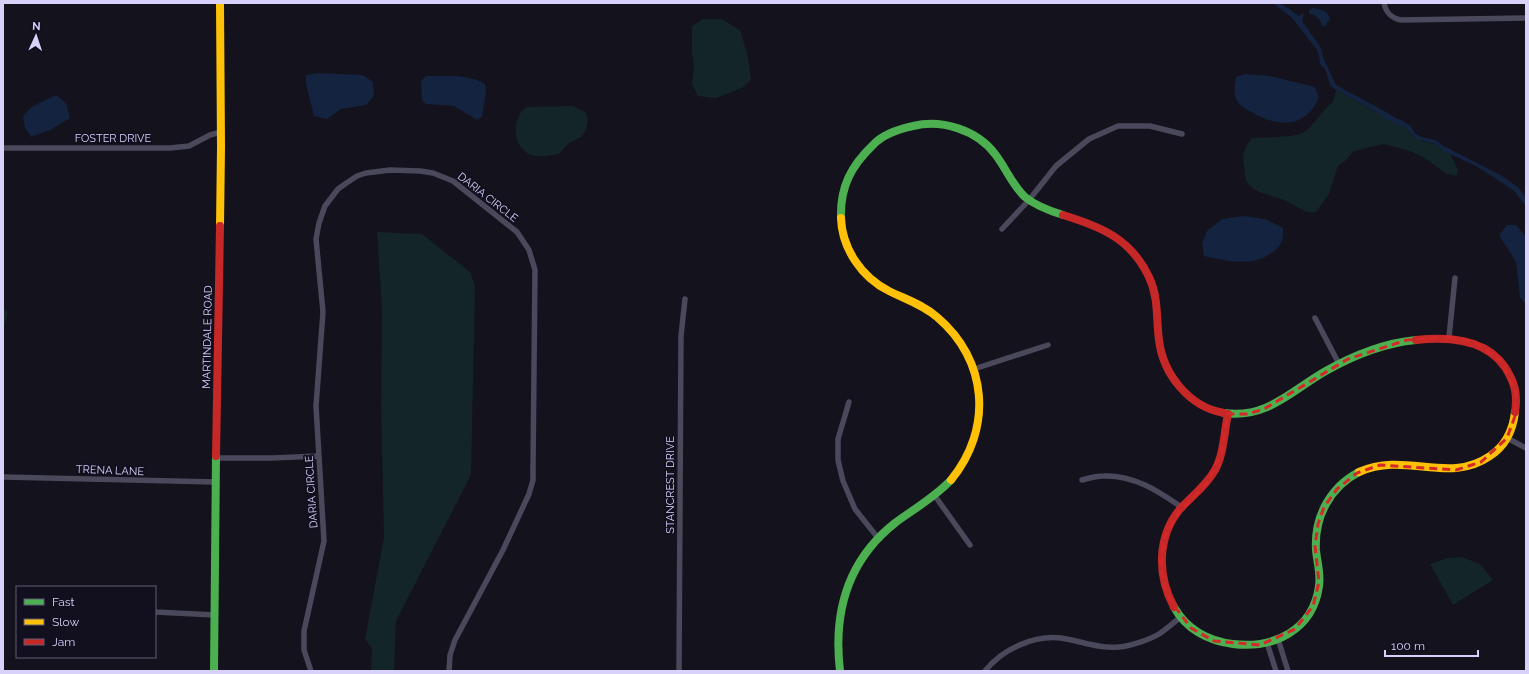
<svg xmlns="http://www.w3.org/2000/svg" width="1529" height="674" font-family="Raleway,sans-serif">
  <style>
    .green { fill: #132526 }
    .water { fill: #14233f }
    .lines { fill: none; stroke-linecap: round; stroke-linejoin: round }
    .street { stroke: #4a485b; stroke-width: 5.5 }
    .fast { stroke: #4caf50; stroke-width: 8 }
    .slow { stroke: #ffc107; stroke-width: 8 }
    .jam { stroke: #c62828; stroke-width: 8 }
    .marked { fill: none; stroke: #d62828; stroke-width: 3; stroke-dasharray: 8 5; stroke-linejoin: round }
    .labels { text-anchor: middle; stroke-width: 3.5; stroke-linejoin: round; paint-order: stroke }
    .street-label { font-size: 11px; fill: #d8d2fa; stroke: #120f1f }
  </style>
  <rect width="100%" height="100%" fill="#14121c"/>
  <path class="green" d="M703,19H722L740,30L748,57L751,80L742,88L716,98L698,96L692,84L694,67L692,53V26Z
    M1336,90L1406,128L1411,134L1422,141L1436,144L1445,152L1450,153L1458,170L1456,176L1447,174L1423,157L1410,151L1384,144L1366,148L1353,152L1345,161L1338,166L1329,194L1316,212C1304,214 1298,206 1288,202C1274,195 1256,195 1247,182C1244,178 1245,171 1244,167C1242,154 1244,148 1252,138C1265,137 1295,138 1304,132C1315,124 1322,110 1333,102Z
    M573,106L585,112L588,119L586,130L581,137L569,143L559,154C551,155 539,158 531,155C516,149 512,130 519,116C520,112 524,109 527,107Z
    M377,232L422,234L470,272L475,286L471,475L396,621L394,671H371L372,649L365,639L384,537L381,406L382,309Z
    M3,307L8,312L3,332Z
    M1463,557L1481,565L1493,580L1453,605L1430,564L1447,558Z"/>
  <path class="water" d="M1273,3C1284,3 1290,10 1299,16L1304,13L1302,21L1321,48L1323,57L1336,85L1388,113C1395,119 1404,120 1410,126C1413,128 1413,132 1416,134C1424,140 1435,137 1442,145L1502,176L1518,187L1526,198V206L1514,191L1501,182L1476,166L1443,151L1436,144L1416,139L1406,128L1385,119L1373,110L1336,90L1330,85L1325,69L1320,64L1319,56L1317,50L1292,18Z
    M1313,8C1321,10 1328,10 1330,19L1325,26H1322C1320,19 1317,15 1309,14V10Z
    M320,73L363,75L373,82L374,96L366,105L341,109L327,119L314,116L306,84V75Z
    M1245,74L1270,76L1315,87L1319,97C1307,127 1281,128 1255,114C1250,111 1241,107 1237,101C1233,94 1235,84 1236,77Z
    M426,76C446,76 468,74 485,84L486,92L482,117L477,120L454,106L426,104L422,100L421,81Z
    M56,95L66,103L70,118L50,130L31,137L25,128L23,116L33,106Z
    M1243,216L1265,219L1283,228C1284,241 1281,247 1270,254C1251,267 1226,261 1204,256L1202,243L1207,231L1222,219Z
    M1507,225H1516L1526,237V305L1520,297L1516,262L1499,235Z"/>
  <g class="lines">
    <path class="street" d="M1384,3C1386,13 1391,18 1401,20L1526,18
      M3,148H170L189,146L210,135L221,132
      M1002,229L1029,200L1056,166L1089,139L1118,126H1150L1182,134
      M1315,318L1339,364
      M1449,337L1455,278
      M974,369L1048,345
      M849,402L838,439V460L843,481L855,509L878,538
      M1507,438L1526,448
      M217,458H272L319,456
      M3,477L216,482
      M1082,480C1089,478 1097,476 1104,476C1135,475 1159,492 1183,508
      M935,496L970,545
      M155,612L215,615
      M1278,639L1288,671
      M1267,643L1276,671
      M311,671L304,650V631L324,541L316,406L323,312L316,239L319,223L325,206L338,189L345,184L357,176L366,173L390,170L420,171L433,173L453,181L517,232L529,250L535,270L533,469V480L529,494L503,550L455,640L450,655L449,671
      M679,671L681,336L685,299
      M985,671C1002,649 1034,635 1061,638C1081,641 1099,649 1119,647C1130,646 1149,640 1159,634C1167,629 1174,622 1181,617"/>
    <path class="fast" d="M841,218C840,187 851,166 873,145C883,134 899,129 913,126C942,119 977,130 995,154C1006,168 1012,185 1025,197C1036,206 1050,211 1063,215
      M1224,413C1266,419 1290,392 1324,372C1352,356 1384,343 1416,340
      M1174,607C1186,629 1208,641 1233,644C1274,649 1313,630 1319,586C1321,574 1317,562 1316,550C1314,517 1330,487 1359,472
      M214,671L216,456
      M840,671C833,612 847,561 895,523C914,509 935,497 951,480"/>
    <path class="slow" d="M841,218C842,248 861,277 889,291C905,299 922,304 937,317C988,360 993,429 951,480
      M220,226L221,147L220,3
      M1359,472C1406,451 1448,485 1490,456C1505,446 1513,430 1515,412"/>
    <path class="jam" d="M1063,215C1102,227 1131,239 1149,277C1159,298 1156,319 1159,340C1163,374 1189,407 1224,413
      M1416,340C1452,336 1493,339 1510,376C1516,387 1517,400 1515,412
      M216,456L220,226
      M1174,607C1157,576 1157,537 1180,509C1192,496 1206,486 1215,470C1224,454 1224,432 1228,414"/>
  </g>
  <path class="marked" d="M1449,337L1475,342L1501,361L1516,392L1515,416L1507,438L1481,462L1456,470L1380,465L1357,473L1337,489L1324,507L1318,524L1315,546L1319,582L1313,606L1295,629L1260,645L1214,641L1191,628L1170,600L1164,584L1161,567L1165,536L1179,512L1208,482L1221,453L1228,414H1248L1264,409L1348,359L1407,340Z"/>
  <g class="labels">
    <g class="street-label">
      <text x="113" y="142">FOSTER DRIVE</text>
      <text transform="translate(488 197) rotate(38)" y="4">DARIA CIRCLE</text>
      <text transform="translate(207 337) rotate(-89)" y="4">MARTINDALE ROAD</text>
      <text transform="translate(110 470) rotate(2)" y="4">TRENA LANE</text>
      <text transform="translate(670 485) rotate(-90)" y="4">STANCREST DRIVE</text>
      <text transform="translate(311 492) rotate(-94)" y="4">DARIA CIRCLE</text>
    </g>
  </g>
  <rect width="1529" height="674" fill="none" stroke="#d8d2fa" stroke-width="8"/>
  <rect x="16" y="586" width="140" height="72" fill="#120f1f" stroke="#615d77"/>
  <rect x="24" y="599" width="20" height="6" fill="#4caf50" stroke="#615d77"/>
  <text x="52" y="606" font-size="12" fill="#d8d2fa">Fast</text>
  <rect x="24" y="619" width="20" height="6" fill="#ffc107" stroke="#615d77"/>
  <text x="52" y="626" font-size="12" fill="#d8d2fa">Slow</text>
  <rect x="24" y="639" width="20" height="6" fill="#c62828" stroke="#615d77"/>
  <text x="52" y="646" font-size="12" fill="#d8d2fa">Jam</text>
  <g transform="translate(36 36) rotate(3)" stroke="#120f1f" stroke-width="3" paint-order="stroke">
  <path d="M0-3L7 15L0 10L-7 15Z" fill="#d8d2fa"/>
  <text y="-6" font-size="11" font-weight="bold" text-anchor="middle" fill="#d8d2fa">N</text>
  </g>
  <path d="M1385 650v6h93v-6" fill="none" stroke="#d8d2fa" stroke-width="2"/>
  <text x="1391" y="650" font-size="12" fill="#d8d2fa" stroke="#120f1f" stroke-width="3" paint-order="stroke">100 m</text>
</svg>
